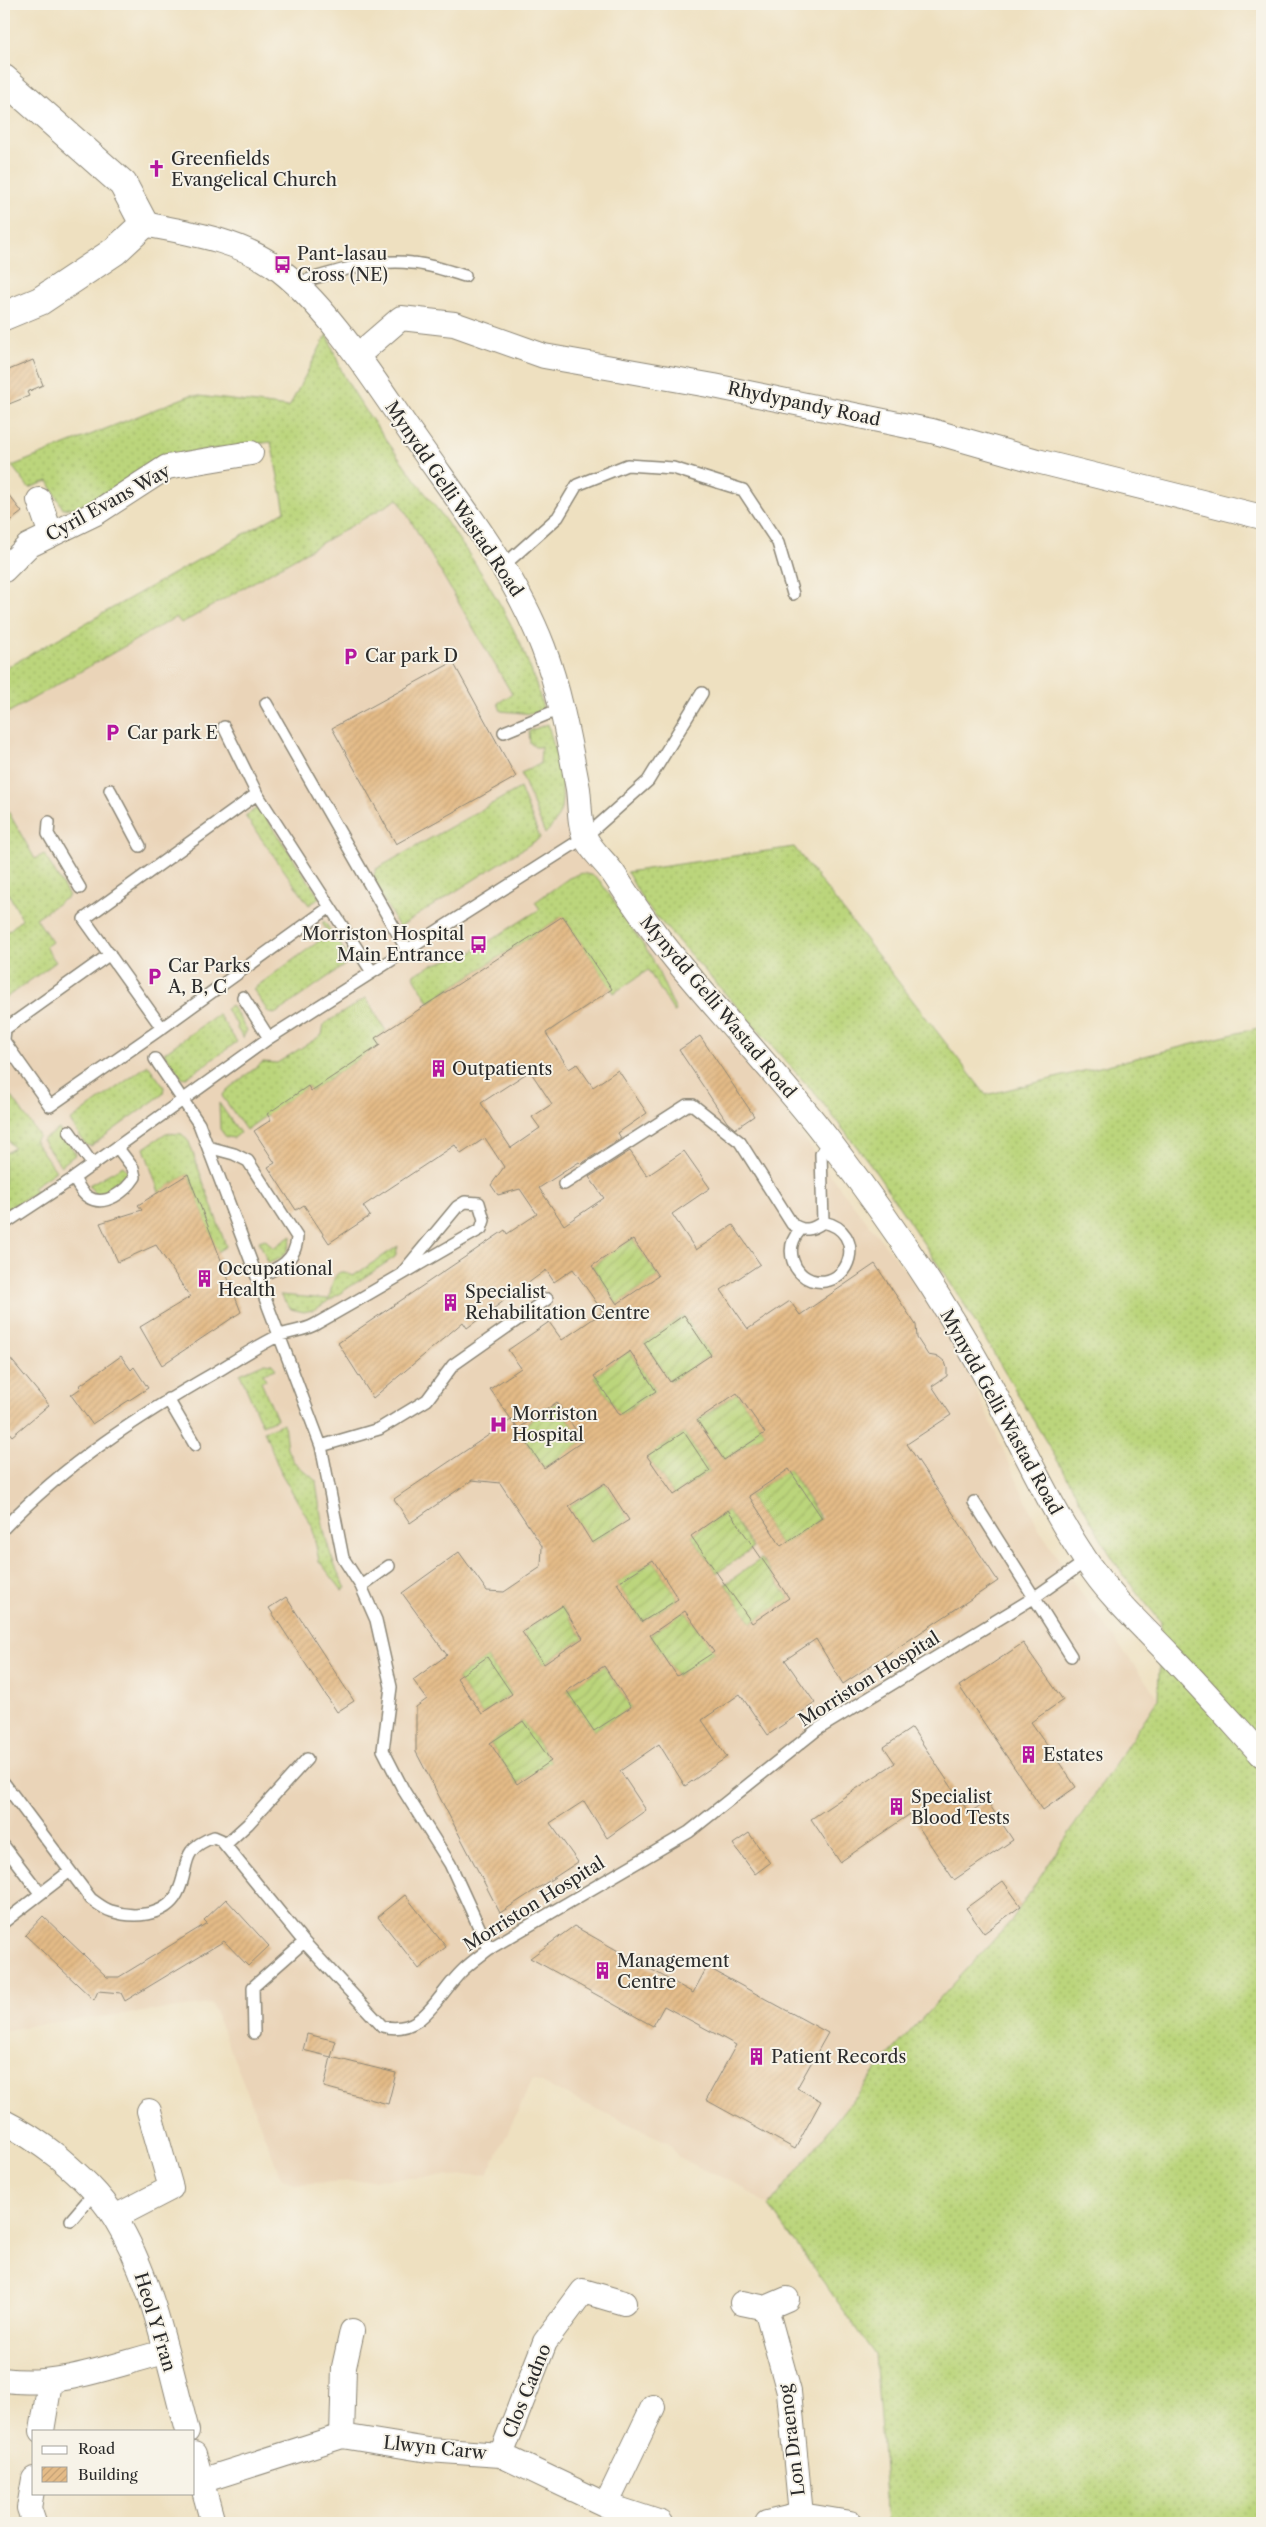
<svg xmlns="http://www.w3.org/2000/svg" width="1266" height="2527" viewBox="0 0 1266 2527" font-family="'Libre Caslon Text',serif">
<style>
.built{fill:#ead4b8}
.grass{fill:url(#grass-dots);stroke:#738053}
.garden{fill:url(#garden-furrows);stroke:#738053}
.building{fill:url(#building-hatch);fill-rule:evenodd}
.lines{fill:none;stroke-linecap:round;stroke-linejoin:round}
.service-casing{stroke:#8c8676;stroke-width:14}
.minor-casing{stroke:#8c8676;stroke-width:26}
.tertiary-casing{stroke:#8c8676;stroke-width:30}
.service{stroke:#fff;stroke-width:11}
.minor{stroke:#fff;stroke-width:24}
.tertiary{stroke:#fff;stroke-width:28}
.labels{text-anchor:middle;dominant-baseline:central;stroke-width:4;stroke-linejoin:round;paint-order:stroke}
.poi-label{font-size:18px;fill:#2b2b2b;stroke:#f7f3e8;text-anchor:start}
.street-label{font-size:18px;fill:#2b2b2b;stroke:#f7f3e8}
</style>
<defs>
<pattern id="grass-dots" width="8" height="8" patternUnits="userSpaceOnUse" patternTransform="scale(1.25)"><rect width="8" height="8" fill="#bbd57b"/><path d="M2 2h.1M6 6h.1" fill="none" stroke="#a1b76a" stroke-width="1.8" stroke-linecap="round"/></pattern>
<pattern id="garden-furrows" width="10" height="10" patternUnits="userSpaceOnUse" patternTransform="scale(1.25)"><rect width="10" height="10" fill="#bbd57b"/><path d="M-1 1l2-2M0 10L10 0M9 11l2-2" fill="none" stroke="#a1b76a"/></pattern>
<pattern id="building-hatch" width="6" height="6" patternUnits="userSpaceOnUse" patternTransform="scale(1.25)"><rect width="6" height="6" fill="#e4bb87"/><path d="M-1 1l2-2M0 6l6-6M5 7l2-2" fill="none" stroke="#c4a175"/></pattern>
</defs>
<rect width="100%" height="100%" fill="#f7f3e8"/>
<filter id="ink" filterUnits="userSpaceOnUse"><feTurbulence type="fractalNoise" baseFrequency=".02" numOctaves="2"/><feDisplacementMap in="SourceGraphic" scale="10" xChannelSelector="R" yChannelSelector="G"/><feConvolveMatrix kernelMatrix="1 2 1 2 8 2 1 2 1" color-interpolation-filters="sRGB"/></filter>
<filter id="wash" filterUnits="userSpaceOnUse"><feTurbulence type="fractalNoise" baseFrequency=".0096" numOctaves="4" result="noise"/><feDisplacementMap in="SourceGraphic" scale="20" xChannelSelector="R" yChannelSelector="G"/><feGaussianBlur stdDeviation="1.12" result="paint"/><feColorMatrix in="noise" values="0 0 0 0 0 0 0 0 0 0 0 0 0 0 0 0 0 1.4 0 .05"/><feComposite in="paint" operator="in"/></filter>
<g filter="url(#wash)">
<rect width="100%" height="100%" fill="#eee0c0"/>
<path class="built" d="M394,449L485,577L515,634L537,685L566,796L589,864L635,932L689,989L760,1075L833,1179L945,1321L1038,1527L1076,1586L1158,1698L1011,1921L886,2058L769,2206L742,2187L681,2159L667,2142L533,2079L488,2174L294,2184L281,2177L212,2004L39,2024L4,2031V1154L14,1148L4,1135V935L22,919L4,885V669Z"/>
<path class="grass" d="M327,334C334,350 339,368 348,383C414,490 511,583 543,708L533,714L501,711L498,703L512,694L398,499L191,618L181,623L176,617L4,715V669L285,511L271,442L175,454L81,506L63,509L48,481L29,488L12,466L191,395L289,407Z
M548,724C554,749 566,782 561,808C559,818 552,827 545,834L521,773L540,764L541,747H535L530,743L529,731Z
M520,788L540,838L399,927L372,880L376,869Z
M4,804L35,859L44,854L69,896L36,918L52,942L45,947L56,962L4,999V935L22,919L4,885Z
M257,808L260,809L320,898L309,905L245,816Z
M794,847L986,1095L1262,1027V2523H888L875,2354L769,2206L886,2058L1011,1921L1158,1699L1161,1622L1124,1576L1105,1546L1063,1470L963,1302L871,1165L818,1097L645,904L627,872Z
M582,873L594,876L600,881L652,958L676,1011L674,1012L648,970L614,993L563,916L429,1002L413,975L432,965L472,952L540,909L535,902L569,878Z
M324,921L347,954L349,962L278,1012L274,1014L268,1012L253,989L329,934L322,923Z
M366,998L386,1031L375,1038L380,1045L311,1091L308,1086L246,1130L222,1096L228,1089L263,1062L277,1063L322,1035L324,1024Z
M231,1005L247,1030L243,1038L236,1027L237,1025L226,1009Z
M218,1014L237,1042L186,1078L181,1077L164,1053Z
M148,1065L164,1087L163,1094L91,1146L86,1145L70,1121Z
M4,1085L39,1136L34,1140L56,1171L33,1187L37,1192L4,1211V1154L14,1148L4,1135Z
M219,1103L240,1133L234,1138L226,1137L220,1129Z
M59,1129L76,1154L61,1166L42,1140Z
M166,1133L182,1134L189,1142L226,1246L217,1252L188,1174L159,1192L144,1148Z
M123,1166L127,1170L128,1177C122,1188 108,1196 96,1195L89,1185Z
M291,1236C291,1249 282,1262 268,1262L259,1241L265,1239L273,1248Z
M398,1246L395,1257L316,1309L304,1312L291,1309L280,1295L329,1299C332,1287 333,1262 353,1276Z
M265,1363L272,1364L276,1369L263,1374L266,1380L261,1382L277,1419L262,1425L240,1374Z
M284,1423L287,1449L293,1461L316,1481C321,1519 326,1554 346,1588L342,1590L319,1561L312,1526L281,1473L264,1431Z"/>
<path class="garden" d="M633,1239L658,1276L617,1304L592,1266Z
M684,1315L711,1355L670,1382L644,1343Z
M630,1351L656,1391L620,1415L594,1376Z
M737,1393L765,1433L724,1460L697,1421Z
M557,1402L583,1441L544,1468L518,1430Z
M684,1432L710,1471L674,1495L647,1456Z
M789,1469L821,1519L781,1546L749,1496Z
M605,1483L629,1520L592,1543L569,1507Z
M728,1510L753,1548L717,1573L691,1536Z
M761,1559L789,1598L752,1623L725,1584Z
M653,1560L678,1599L642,1622L617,1583Z
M562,1606L583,1638L544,1664L522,1632Z
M685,1611L714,1652L677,1676L650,1635Z
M487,1657L512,1694L482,1714L457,1678Z
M604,1666L631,1707L594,1731L567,1691Z
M523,1721L551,1761L517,1784L490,1743Z"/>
<g id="blocks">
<path class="building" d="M33,360L43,385L27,392L29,396L4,406V372Z
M4,489L22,512L4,526Z
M453,662L516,777L396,844L332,728Z
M563,916L612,989L546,1033L569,1069L577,1064L593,1087L618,1070L647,1113L618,1133L621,1138L581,1164L579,1162L539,1188L564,1225L604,1198L589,1177L630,1151L647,1176L684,1151L710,1188L672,1214L696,1250L733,1225L760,1264L721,1290L748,1329L790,1301L800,1315L875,1264L916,1325L917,1338L928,1355L939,1357L945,1362L947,1368V1376L932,1386L951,1415L907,1444L998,1581L843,1684L816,1639L785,1660L815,1703L768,1735L740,1694L702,1720L727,1757L685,1786L659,1744L620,1771L646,1810L607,1838L584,1801L550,1823L578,1862L500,1913L416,1752V1707L427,1699L413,1680L447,1655L402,1593L459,1552L487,1591L504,1592L541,1567L542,1546L500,1483L472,1480L410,1523L394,1499L511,1420L544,1468L583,1441L557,1402L518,1429L490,1389L521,1368L508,1350L549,1322L562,1340L603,1312L573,1269L554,1282L546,1270L467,1328L463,1322L373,1398L338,1343L505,1230L507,1234L537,1214L520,1189L498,1195L491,1185L504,1167L485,1138L461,1154L455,1145L363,1206L370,1216L329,1243L304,1205L296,1210L268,1167L275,1163L254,1131L271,1120L267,1114L308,1086L311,1091L380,1045L375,1038ZM530,1071L552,1104L532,1117L540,1128L511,1148L481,1103ZM633,1239L658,1276L617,1304L592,1266ZM684,1315L711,1355L670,1382L644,1343ZM630,1351L656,1391L620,1415L594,1376ZM737,1393L765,1433L724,1460L697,1420ZM684,1432L710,1471L674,1495L647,1456ZM789,1469L822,1518L781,1546L749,1496ZM605,1483L629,1520L592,1543L569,1506ZM728,1510L789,1598L752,1623L691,1536ZM653,1560L678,1599L642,1622L617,1583ZM562,1606L583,1638L544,1664L522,1632ZM685,1611L714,1652L677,1676L650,1635ZM487,1657L512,1694L482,1714L457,1678ZM604,1666L631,1707L594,1731L567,1691ZM523,1721L551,1761L517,1784L490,1743Z
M700,1036L754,1116L735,1129L727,1122L679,1050Z
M188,1174L241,1312L162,1365L140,1327L190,1297L156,1245L118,1262L100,1223L142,1210L138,1205Z
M4,1351L49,1405L12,1436L4,1426Z
M121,1356L131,1370L134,1367L148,1388L92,1424L71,1395L81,1388L79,1386Z
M286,1597L354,1701L337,1712L269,1608Z
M1023,1643L1063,1700L1031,1722L1076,1787L1043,1810L959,1686Z
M912,1728L969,1813L987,1801L1013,1840L954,1880L910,1814L840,1862L811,1819L895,1763L884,1747Z
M749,1833L770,1863L755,1874L733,1844Z
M1003,1881L1021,1906L984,1933L966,1908Z
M405,1895L446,1947L419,1969L378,1917Z
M226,1899L269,1946L248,1966L224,1941L125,2001L121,1993L98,1991L94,2000L25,1935L43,1916L107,1977H119L207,1923L204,1920Z
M574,1926L693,1993L707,1967L828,2033L797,2088L821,2101L795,2149L706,2100L736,2045L664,2006L653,2026L530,1958Z
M307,2034L336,2041L331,2057L303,2050Z
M331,2057L396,2073L388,2104L324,2087Z"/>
</g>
</g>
<g filter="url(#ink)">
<use href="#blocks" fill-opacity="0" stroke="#8c8676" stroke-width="1"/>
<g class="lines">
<defs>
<path id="service" d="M294,284C332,273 373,258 412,263C429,264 448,271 465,276
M502,567L558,517L577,485L627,465L673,468L743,490L778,543L793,594
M266,703L407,950
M224,727L257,794L372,972
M504,732L560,709
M110,790L140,846
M257,794L84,919L162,1028L330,907
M49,822L48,834L80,888
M243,997L269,1038
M4,1039L5,1029L110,954
M4,1041L50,1106L162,1028
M155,1059L199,1124L321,1446L343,1558L361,1586
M69,1131L93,1165
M208,1147L234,1154L248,1161L297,1237C296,1262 277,1269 257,1277
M74,1178C77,1184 82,1194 88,1197C105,1208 126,1191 135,1177L133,1168L117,1147
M564,1184L687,1105H693L740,1142L792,1224C804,1232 812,1230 823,1222L821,1154L830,1142
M4,1224L74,1178L269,1038L585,837L648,781L702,693
M800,1230C792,1239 789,1249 793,1261C796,1270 803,1277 811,1280C851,1291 868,1231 823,1222
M168,1399L195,1445
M321,1446L379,1429L427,1400L453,1365L547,1299
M974,1502L1071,1656
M4,1528C65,1464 139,1416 216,1372C236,1360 257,1346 278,1336C290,1331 303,1331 314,1325C370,1294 425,1260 481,1229L484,1220L479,1203L465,1202L457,1207L403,1272
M389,1566L361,1586L376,1620L391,1687L383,1750L404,1791L450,1864L489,1949
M4,1783L91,1899C97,1903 104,1909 111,1911C132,1918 165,1917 177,1894C191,1868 177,1850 214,1837L221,1840L304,1942L382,2026C423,2037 437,1995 462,1971C470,1963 480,1956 489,1949L689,1832L818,1729L1035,1597L1086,1561
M225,1845L248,1824L307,1759
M4,1846L40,1893
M4,1922L70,1871
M254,2033L253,1987L304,1942
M71,2220L95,2192"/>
<path id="minor" d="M144,224C189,233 234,239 273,265C327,303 377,385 415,439C461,505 514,571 543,647C560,691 569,742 578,789C580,804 579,824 585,837C591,851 607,863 615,876C676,973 761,1051 830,1142C885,1214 938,1291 982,1370C1017,1433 1045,1499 1085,1559C1108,1595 1140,1624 1169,1654C1201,1687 1231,1721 1262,1755
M357,356L401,318L454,324L544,356L714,386L932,431L1037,461L1262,517
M39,500L51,535
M4,570L28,546L96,513L167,467L251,453
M4,2122C24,2132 40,2143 58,2157C79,2175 101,2195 115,2218C153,2280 168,2361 187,2431
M115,2217L171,2188L149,2111
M742,2303L766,2308L787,2299
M766,2308L789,2392L801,2515
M4,2380C58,2388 113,2365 165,2352
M42,2431L50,2382
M342,2436L344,2367L352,2331
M194,2454L213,2523
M501,2455L545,2342L583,2291L624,2303
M201,2481L342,2436L428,2450L501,2455L606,2505L661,2523
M606,2505L653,2407
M34,2523L29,2508L34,2479
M767,2523L801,2515L850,2523"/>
<path id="tertiary" d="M4,79L123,184L144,224L115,251L40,301L4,316"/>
</defs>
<use href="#service" class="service-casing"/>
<use href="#minor" class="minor-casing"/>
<use href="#tertiary" class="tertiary-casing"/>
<use href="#service" class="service"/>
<use href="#minor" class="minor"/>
<use href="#tertiary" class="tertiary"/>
</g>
</g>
<defs>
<symbol id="church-bare" viewBox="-9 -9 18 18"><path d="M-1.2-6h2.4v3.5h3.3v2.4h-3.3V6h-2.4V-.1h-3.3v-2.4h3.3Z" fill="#b5179e" stroke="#f7f3e8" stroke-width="2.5" paint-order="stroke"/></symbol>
<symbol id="bus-bare" viewBox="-9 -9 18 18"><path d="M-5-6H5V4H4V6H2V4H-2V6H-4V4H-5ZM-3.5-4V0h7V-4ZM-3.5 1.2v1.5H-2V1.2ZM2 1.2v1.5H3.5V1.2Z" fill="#b5179e" stroke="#f7f3e8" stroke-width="2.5" paint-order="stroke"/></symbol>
<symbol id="parking-bare" viewBox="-9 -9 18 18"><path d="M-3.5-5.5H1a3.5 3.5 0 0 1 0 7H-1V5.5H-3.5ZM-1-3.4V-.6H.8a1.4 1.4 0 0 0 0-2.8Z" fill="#b5179e" stroke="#f7f3e8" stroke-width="2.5" paint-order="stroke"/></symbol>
<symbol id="building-bare" viewBox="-9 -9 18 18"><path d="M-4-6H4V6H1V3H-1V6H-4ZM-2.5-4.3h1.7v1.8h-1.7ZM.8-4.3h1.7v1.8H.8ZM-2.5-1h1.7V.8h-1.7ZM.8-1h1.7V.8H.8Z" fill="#b5179e" stroke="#f7f3e8" stroke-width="2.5" paint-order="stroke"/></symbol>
<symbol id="hospital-bare" viewBox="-9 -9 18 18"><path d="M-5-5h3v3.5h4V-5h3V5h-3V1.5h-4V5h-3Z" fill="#b5179e" stroke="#f7f3e8" stroke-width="2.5" paint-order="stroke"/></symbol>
</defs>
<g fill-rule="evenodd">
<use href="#church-bare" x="144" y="156" width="25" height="25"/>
<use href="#bus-bare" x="270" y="252" width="25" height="25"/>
<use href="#parking-bare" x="338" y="644" width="25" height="25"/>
<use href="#parking-bare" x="100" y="720" width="25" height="25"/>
<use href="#bus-bare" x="466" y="932" width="25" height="25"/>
<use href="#parking-bare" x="142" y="964" width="25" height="25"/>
<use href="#building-bare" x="426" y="1056" width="25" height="25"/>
<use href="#building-bare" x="192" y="1266" width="25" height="25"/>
<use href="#building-bare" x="438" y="1290" width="25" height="25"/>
<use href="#hospital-bare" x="486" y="1412" width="25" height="25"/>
<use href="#building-bare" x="1016" y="1742" width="25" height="25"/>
<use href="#building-bare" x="884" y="1794" width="25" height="25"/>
<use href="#building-bare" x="590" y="1958" width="25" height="25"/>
<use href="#building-bare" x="744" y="2044" width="25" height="25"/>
</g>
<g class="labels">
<g class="poi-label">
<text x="171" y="159">Greenfields<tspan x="171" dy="21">Evangelical Church</tspan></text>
<text x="297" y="254">Pant-lasau<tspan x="297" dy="21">Cross (NE)</tspan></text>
<text x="365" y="656">Car park D</text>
<text x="127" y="733">Car park E</text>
<text x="464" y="934" text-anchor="end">Morriston Hospital<tspan x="464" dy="21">Main Entrance</tspan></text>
<text x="168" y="966">Car Parks<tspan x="168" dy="21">A, B, C</tspan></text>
<text x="452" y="1069">Outpatients</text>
<text x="218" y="1269">Occupational<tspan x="218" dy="21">Health</tspan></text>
<text x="465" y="1292">Specialist<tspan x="465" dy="21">Rehabilitation Centre</tspan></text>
<text x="512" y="1414">Morriston<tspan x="512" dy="21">Hospital</tspan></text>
<text x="1043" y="1755">Estates</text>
<text x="911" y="1797">Specialist<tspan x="911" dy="21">Blood Tests</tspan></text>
<text x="617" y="1961">Management<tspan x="617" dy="21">Centre</tspan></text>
<text x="771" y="2057">Patient Records</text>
</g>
<g class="street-label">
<text transform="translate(804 404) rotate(12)">Rhydypandy Road</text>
<text transform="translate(454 499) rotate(56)">Mynydd Gelli Wastad Road</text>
<text transform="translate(108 503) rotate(-29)">Cyril Evans Way</text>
<text transform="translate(718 1007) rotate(50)">Mynydd Gelli Wastad Road</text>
<text transform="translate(1001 1412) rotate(61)">Mynydd Gelli Wastad Road</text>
<text transform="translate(869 1679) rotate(-32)">Morriston Hospital</text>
<text transform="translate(534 1904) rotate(-32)">Morriston Hospital</text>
<text transform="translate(155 2322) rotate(73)">Heol Y Fran</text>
<text transform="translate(527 2391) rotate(-68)">Clos Cadno</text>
<text transform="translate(792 2440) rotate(-97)">Lon Draenog</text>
<text transform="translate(435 2448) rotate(6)">Llwyn Carw</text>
</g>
</g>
<rect width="1266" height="2527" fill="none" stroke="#f7f3e8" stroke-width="20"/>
<rect x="32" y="2430" width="162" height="65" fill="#f7f3e8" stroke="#a5a39c"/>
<rect x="42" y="2446" width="25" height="8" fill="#ffffff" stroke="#a5a39c"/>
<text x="78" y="2454" font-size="15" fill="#2b2b2b">Road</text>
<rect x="42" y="2467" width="25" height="15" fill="url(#building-hatch)" stroke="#a5a39c"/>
<text x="78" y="2480" font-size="15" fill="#2b2b2b">Building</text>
</svg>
